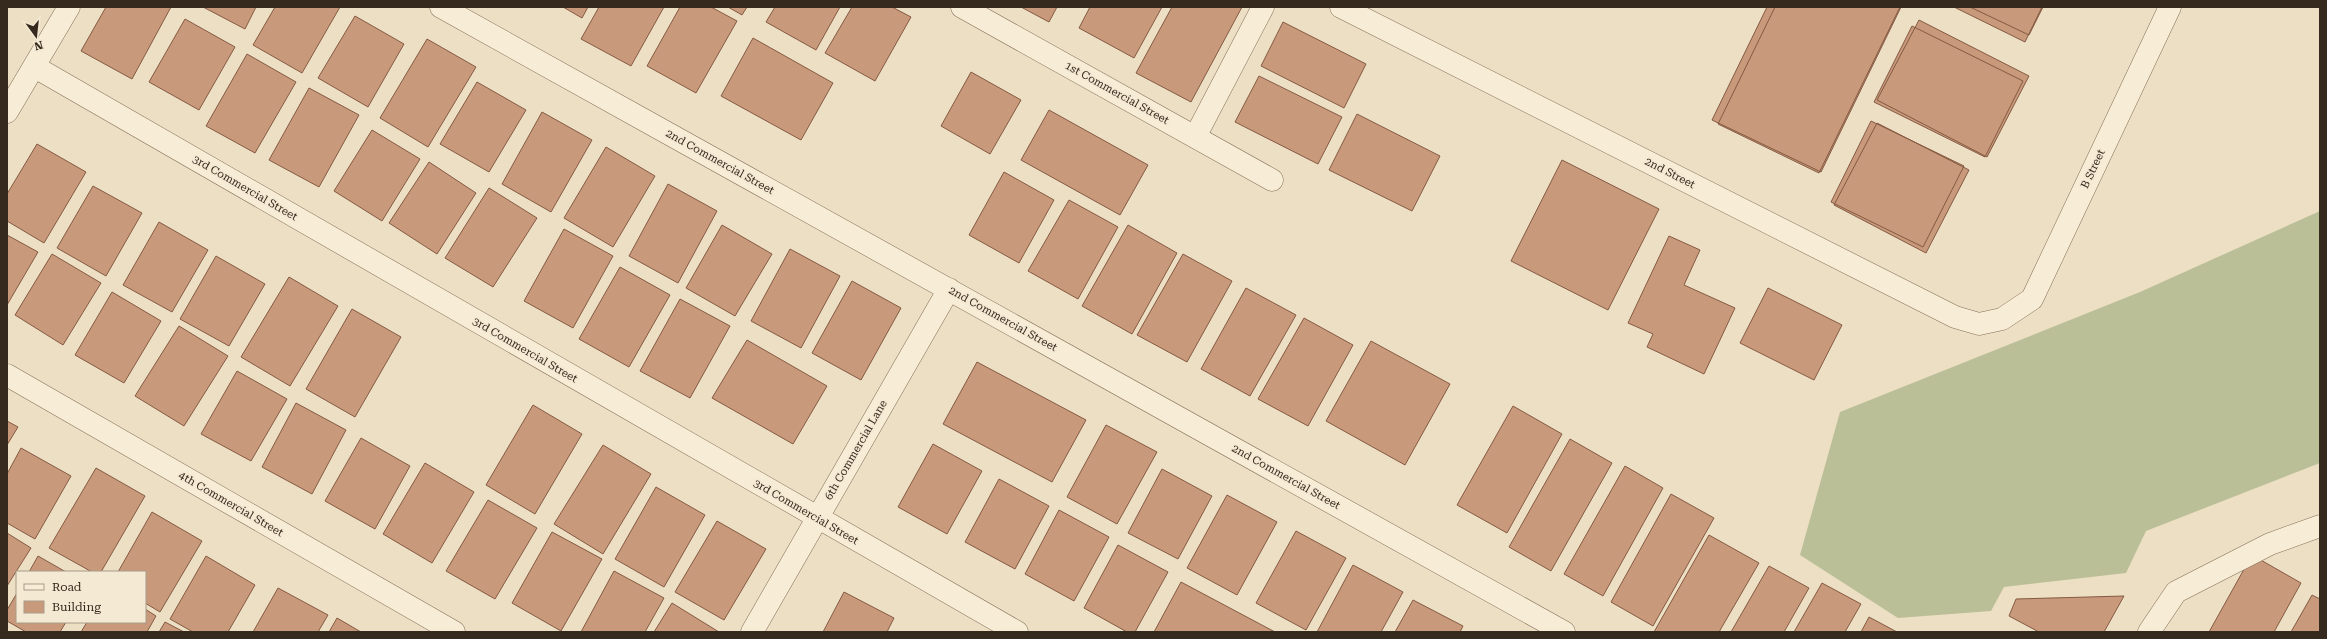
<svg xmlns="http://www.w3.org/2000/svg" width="2327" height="639" viewBox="0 0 2327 639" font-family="'Roboto Serif',serif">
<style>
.cemetery{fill:#bbbf97}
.building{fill:#c9997b;stroke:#845a42}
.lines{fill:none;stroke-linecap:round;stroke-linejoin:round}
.street-casing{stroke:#86705b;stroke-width:23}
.street{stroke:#f7ecd6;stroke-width:22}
.labels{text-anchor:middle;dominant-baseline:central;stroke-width:3.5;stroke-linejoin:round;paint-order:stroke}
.street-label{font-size:11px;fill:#36291e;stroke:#f4e9d3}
</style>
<rect width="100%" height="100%" fill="#ecdfc4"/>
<path class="cemetery" d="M2320,211V463L2146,531L2126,573L2004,587L1991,611L1898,618L1800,555L1840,412L2140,292Z"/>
<path class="building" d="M106,7H171L132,79L81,51Z
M203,7H256L245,29Z
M275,7H340L302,73L253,45Z
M563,7H588L582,18Z
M599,7H664L631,66L581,39Z
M680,7H711L737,21L696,93L647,66Z
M728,7H747L742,15Z
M775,7H840L816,50L766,22Z
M852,7H892L911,17L875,81L825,53Z
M1021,7H1057L1049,22Z
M1090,7H1162L1134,58L1079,28Z
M1172,7H1242L1191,102L1136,73Z
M1767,7H1901L1821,172L1712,120Z
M1775,7H1900L1819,173L1718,124Z
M1954,7H2042L2025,42Z
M1970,7H2043L2029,35Z
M355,16L404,44L368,107L318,78Z
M185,19L235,47L199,110L149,82Z
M1919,20L2029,76L1987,157L1877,100Z
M1283,22L1366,64L1344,108L1261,66Z
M1912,26L2023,81L1985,157L1874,102Z
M753,38L833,83L801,140L721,96Z
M427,39L476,67L428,147L380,118Z
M247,54L296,82L255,153L206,126Z
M971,72L1021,100L990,154L941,126Z
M1259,76L1342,117L1318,164L1235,122Z
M477,82L526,110L489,172L440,144Z
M309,88L359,115L319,187L269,160Z
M1049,110L1148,165L1120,215L1021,160Z
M542,112L592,140L551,212L502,184Z
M1357,114L1440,156L1412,211L1329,170Z
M1871,121L1964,166L1923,247L1831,202Z
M1877,123L1969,170L1926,253L1834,205Z
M372,130L420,159L382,221L334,191Z
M37,144L86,172L44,243L7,221V194Z
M606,147L655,176L613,247L564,218Z
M1562,160L1659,209L1608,310L1511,261Z
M429,162L476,193L437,254L389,223Z
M1004,172L1054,200L1019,263L969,235Z
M668,184L717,211L678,283L629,256Z
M93,186L142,213L106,276L57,248Z
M489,188L537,218L493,287L445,258Z
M1069,200L1118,227L1078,299L1028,271Z
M159,222L208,250L172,312L123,285Z
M722,225L772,254L735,316L686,288Z
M1128,225L1177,253L1132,334L1082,306Z
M564,229L613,256L573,328L524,301Z
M7,235L38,252L7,305Z
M1669,236L1700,250L1684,285L1735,308L1704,374L1647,347L1653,334L1628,323Z
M790,249L840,276L801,348L751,321Z
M52,254L101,283L63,345L15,315Z
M1183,254L1232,281L1187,362L1137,335Z
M216,256L265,284L229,346L180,319Z
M620,267L670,295L629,367L579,339Z
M289,277L338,306L290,386L241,357Z
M852,281L901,308L861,380L812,353Z
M1246,288L1296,315L1250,396L1201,369Z
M1768,288L1842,325L1814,380L1740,343Z
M112,292L161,321L124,383L75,355Z
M680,299L730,326L690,398L640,371Z
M352,309L401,337L355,417L306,389Z
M1304,318L1353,345L1308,426L1258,399Z
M179,326L228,356L184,426L135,396Z
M747,340L827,386L793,444L712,398Z
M1371,341L1450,384L1405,465L1326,421Z
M977,362L1086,420L1052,482L943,424Z
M237,371L287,399L251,461L201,434Z
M296,403L346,430L312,494L262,467Z
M533,405L582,434L535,514L486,485Z
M1513,406L1562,434L1507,533L1457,505Z
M7,421L18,427L7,445Z
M1106,425L1157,452L1117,524L1067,497Z
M361,438L410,466L375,529L325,501Z
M1570,439L1612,463L1551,571L1509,547Z
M933,444L982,471L947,534L898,507Z
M603,445L651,474L603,554L554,524Z
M21,448L71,476L35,539L7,523V474Z
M425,463L474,492L432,563L383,534Z
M1625,466L1663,488L1603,596L1564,574Z
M96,468L145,496L101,572H92L49,548Z
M1162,469L1212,496L1178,559L1128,533Z
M999,479L1049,506L1015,569L965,542Z
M656,487L705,515L664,587L615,559Z
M1671,494L1714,518L1653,626L1611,602Z
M1227,495L1277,522L1237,595L1187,568Z
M488,500L537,528L495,599L446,571Z
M1059,510L1109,537L1074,601L1025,574Z
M152,512L202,541L160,612L145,603V572H118Z
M717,521L766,549L724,620L675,592Z
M1296,531L1346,558L1306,630L1256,603Z
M552,532L602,559L561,631L512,603Z
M7,533L31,548L7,586Z
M1709,535L1759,563L1719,632H1654Z
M1118,545L1168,572L1135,632H1127L1084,608Z
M2252,555L2301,583L2274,632H2209Z
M38,556L66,572H29Z
M206,556L255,585L228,632H193L170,619Z
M1353,565L1403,592L1381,632H1317Z
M1769,566L1809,588L1784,632H1731Z
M614,571L664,598L645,632H581Z
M1181,582L1275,632H1154Z
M1822,583L1861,604L1845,632H1794Z
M278,588L328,615L318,632H253Z
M844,592L894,618L887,632H823Z
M17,593V622H66L60,632H26L7,621V610Z
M2312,595L2320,599V632H2291Z
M2124,596L2104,632H2039L2009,616L2016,599Z
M1413,600L1463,626L1460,632H1395Z
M672,603L719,632H654Z
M145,609L156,616L147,632H81L87,622H145Z
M1869,617L1897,632H1861Z
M337,618L361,632H329Z
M165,622L184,632H159Z"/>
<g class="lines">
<defs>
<path id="street" d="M441,7L1564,632
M962,7L1272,180
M1341,7L1955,317L1979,324L2002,319L2032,299L2170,7
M35,67L1017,632
M7,112L69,7
M1195,137L1263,7
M7,375L454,632
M752,632L949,289
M2149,632L2176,592L2270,544L2320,526"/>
</defs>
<use href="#street" class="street-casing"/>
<use href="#street" class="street"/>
</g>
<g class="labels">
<g class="street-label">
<text transform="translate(1117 93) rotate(29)">1st Commercial Street</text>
<text transform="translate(720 162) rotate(29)">2nd Commercial Street</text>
<text transform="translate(2093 169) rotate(-65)">B Street</text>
<text transform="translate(1670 173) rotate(27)">2nd Street</text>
<text transform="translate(245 188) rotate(30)">3rd Commercial Street</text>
<text transform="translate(1003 319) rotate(29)">2nd Commercial Street</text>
<text transform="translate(525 350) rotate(30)">3rd Commercial Street</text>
<text transform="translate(856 450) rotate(-60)">6th Commercial Lane</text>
<text transform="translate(1286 477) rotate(29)">2nd Commercial Street</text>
<text transform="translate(231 504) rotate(30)">4th Commercial Street</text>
<text transform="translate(806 512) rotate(30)">3rd Commercial Street</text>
</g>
</g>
<rect width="2327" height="639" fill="none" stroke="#36291e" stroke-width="16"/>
<rect x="16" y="571" width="130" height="52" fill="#f4e9d3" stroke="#a89c8b"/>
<rect x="24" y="584" width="20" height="6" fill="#f7ecd6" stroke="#a89c8b"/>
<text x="52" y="591" font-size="12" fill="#36291e">Road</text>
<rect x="24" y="601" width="20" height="12" fill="#c9997b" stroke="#a89c8b"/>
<text x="52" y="611" font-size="12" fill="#36291e">Building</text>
<g transform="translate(36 36) rotate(165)" stroke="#f4e9d3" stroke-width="3" paint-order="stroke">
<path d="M0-3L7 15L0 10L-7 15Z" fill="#36291e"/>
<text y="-6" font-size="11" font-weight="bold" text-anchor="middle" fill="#36291e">N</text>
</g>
</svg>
